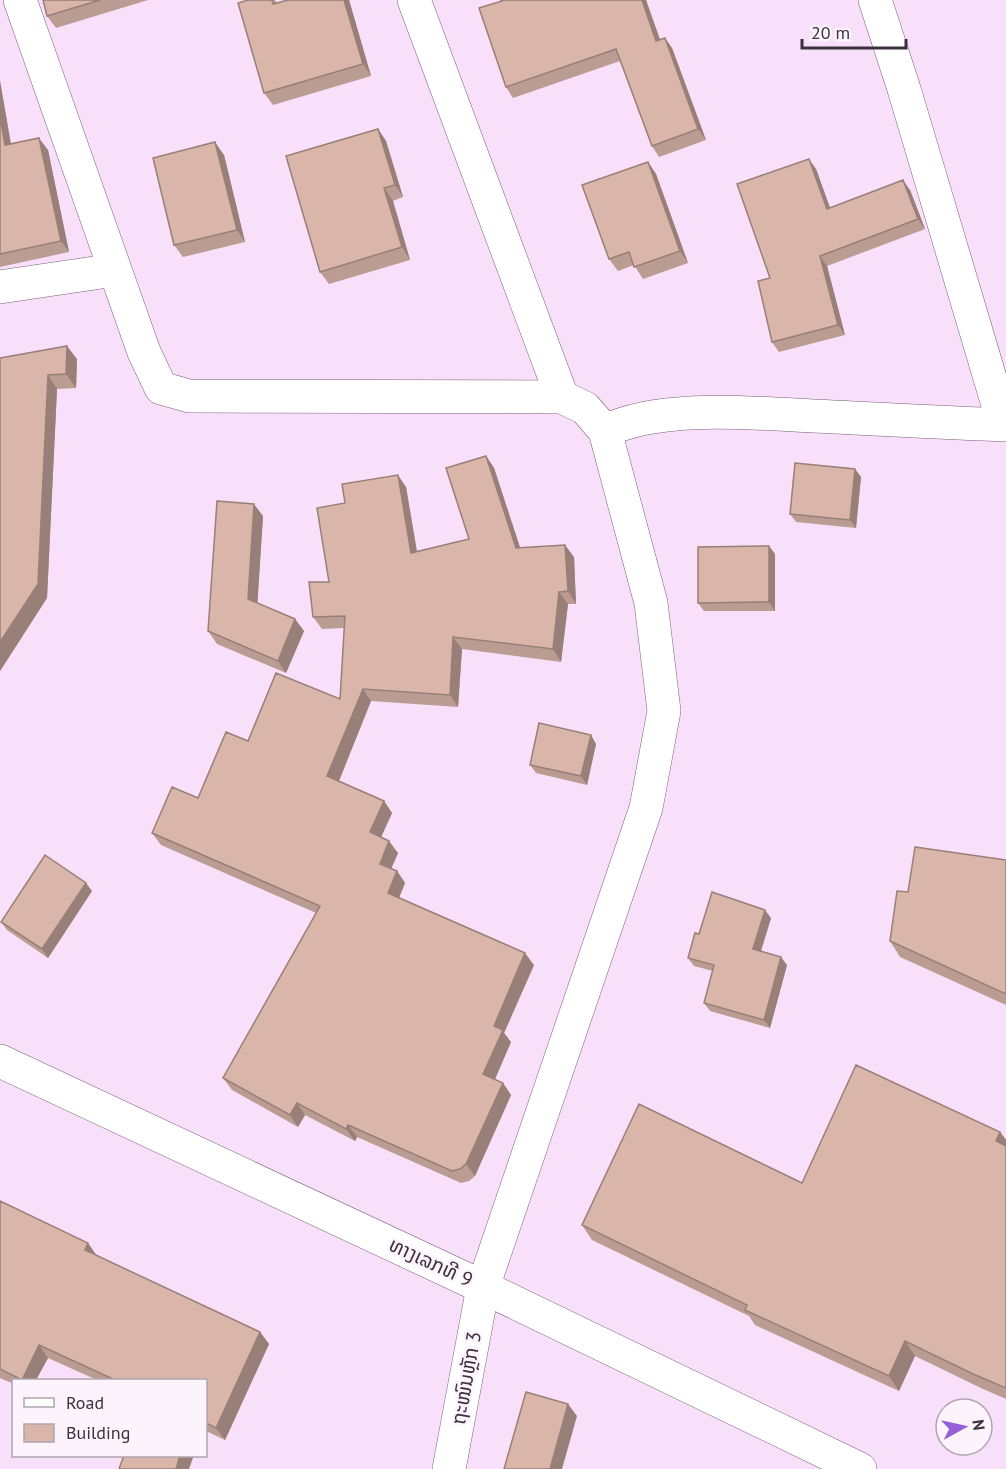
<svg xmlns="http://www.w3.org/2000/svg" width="1006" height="1469" viewBox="0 0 1006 1469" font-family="'PT Sans','Noto Sans Lao',sans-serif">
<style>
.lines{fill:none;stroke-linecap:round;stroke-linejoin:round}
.street-casing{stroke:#786178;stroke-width:34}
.primary-casing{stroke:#786178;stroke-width:34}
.street{stroke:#fff;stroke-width:33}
.primary{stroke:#fff;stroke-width:33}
.wall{fill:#bb9c92}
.shaded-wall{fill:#987f77}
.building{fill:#d9b5aa;stroke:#987f77;stroke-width:1.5}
.labels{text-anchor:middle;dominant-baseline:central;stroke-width:5;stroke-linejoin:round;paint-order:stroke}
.street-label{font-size:20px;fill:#3a313b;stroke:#fdf3fd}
</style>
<rect width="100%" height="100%" fill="#f9e0fa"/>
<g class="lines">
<defs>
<path id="street" d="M20,0L144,352L161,388L189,396L562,397L585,408L605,431C661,404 752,413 813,416C878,419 942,423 1006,425
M414,0L562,397
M875,0L904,89L1004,425
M0,287L115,270
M449,1469L483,1287L646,808L664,711L651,603L605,431"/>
<path id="primary" d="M0,1061L483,1287L860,1469"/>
</defs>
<use href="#street" class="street-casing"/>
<use href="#primary" class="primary-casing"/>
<use href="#street" class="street"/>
<use href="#primary" class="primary"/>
</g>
<path class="wall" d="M43,0H148L56,28L47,16Z
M248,0H275L277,3L349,0L371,76L273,105L264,93Z
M501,0H646L660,39L672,48L706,140L659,157L652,146L620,61L513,98L506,87Z
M0,81L11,144L48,150L69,252L0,267Z
M378,129L386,141L403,197L393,201L410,260L329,284L320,272Z
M224,155L245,242L183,257L174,245Z
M648,162L656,174L688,263L643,279L634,265L618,271L609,259Z
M816,169L830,208L910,190L925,229L827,266L845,335L779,352L772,342L770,278Z
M0,358L77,359L76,388L57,389L47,598L0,671Z
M486,456L494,468L520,547L574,557L576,604H568L561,662L462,649L458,707L371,701L339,781L384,801L392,813L381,837L398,853L391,869L397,871L405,883L399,898L534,965L504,1033L511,1042L495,1079L503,1083L511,1095L475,1176L469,1181L461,1183L357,1137L355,1141L305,1115L298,1127L232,1090L223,1078L316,913L161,845L152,833L198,798L248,741L340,699L344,628L322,629L313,617L329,582L345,503L406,487L417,551L469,539Z
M855,469L861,477L856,528L796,522L790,514Z
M263,516L257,603L295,619L304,631L286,673L217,644L208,631Z
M775,554V611H704L698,603Z
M596,744L587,785L536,773L530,765Z
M1006,860V1005L900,957L890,941Z
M92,891L48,958L7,930L1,922Z
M771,918L761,951L787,965L770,1028L710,1011L704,1003L713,971L694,966L688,958L699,934Z
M1000,1132L1006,1140V1399L983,1389L915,1356L899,1391L755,1325L749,1316L592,1240L582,1225L802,1183Z
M0,1201L95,1255L260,1332L269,1344L225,1440L206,1431V1380H97L48,1358L36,1380H14V1384L0,1378Z"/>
<path class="shaded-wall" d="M344,0H349L371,76L363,64Z
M642,0H646L664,52L656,41Z
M665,38L672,48L706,140L698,129Z
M0,81L13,157L5,145L0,116Z
M378,129L386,141L403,197L395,185Z
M39,138L48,150L69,252L61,241Z
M215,142L224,155L245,242L237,230Z
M809,159L816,169L834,219L827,209Z
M648,162L656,174L688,263L680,251Z
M903,180L910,190L925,229L918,219Z
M384,188L393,201L410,260L402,247Z
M820,256L827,266L845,335L838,325Z
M67,346L77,359L76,388L66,374Z
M48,375L57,389L47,598L0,671V642Z
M486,456L494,468L524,560L516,548Z
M855,469L861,477L856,528L850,520Z
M398,475L406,487L419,565L411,553Z
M254,504L263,516L257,611L248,599Z
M565,545L574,557L576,604L568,591Z
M769,546L775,554V611L769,602Z
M559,592L568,604L561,662L553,649Z
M295,619L304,631L286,673L278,661Z
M453,637L462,649L458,707L450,695Z
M363,689L371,701L336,788L327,776Z
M591,735L596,744L587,785L581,776Z
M384,801L392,813L378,844L370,832Z
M389,841L398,853L388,876L380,864Z
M397,871L405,883L396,905L388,893Z
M86,883L92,891L48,958L42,949Z
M765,910L771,918L759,957L753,949Z
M525,953L534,965L504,1033L511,1042L492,1086L483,1074L494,1026Z
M781,957L787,965L770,1028L764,1020Z
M503,1083L511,1095L475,1176L466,1164Z
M297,1103L305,1115L298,1127L290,1115Z
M348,1125L357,1137L355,1141L346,1129Z
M1000,1132L1006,1140V1156L996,1141Z
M88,1243L97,1256L85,1250Z
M260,1332L269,1344L225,1440L216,1428Z
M905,1341L915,1356L899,1391L889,1376Z
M39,1345L48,1358L36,1380H22Z
M568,1404L577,1416L562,1469H550Z
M180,1455H194L189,1469H176Z"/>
<path class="building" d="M43,0H100L47,16Z
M248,0H272L273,4L288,0H344L363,64L264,93L238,3Z
M501,0H642L656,41L665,38L698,129L652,146L616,49L506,87L479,8L502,1Z
M0,116L5,145L39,138L61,241L0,254Z
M378,129L395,185L384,188L402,247L320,272L286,156Z
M215,142L237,230L174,245L153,158Z
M809,159L827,209L903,180L918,219L820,256L838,325L772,342L758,281L770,278L737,184Z
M648,162L680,251L634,267L629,252L609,259L582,185Z
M67,346L66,374L48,375L38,584L0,642V358Z
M486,456L516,548L565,545L568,591L559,592L553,649L453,637L450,695L363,689L327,776L384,801L370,832L389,841L380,864L397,871L388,893L525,953L494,1026L503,1030L483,1074L503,1083L466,1164L460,1169L452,1171L348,1125L346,1129L297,1103L290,1115L223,1078L320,906L152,833L172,787L198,798L226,732L248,741L276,673L340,699L345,616L313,617L309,582H329L317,508L345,503L342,484L398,475L411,553L469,539L446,468Z
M795,463L855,469L850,520L790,514Z
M217,501L254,504L248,599L295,619L278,661L208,631Z
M769,546V602L698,603V547Z
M539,723L591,735L581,776L530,765Z
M915,847L1006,860V994L890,941L897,891L908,892Z
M45,855L86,883L42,949L1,922Z
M712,892L765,910L753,949L781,957L764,1020L704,1003L714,965L688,958L695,933L699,934Z
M856,1065L1000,1132L996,1141L1006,1146V1388L973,1374L905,1341L889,1376L745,1310L747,1305L582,1225L639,1104L802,1183Z
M0,1201L88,1243L85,1250L260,1332L216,1428L206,1423V1380H115L39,1345L22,1380L0,1369Z
M526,1392L568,1404L550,1469H504Z
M124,1455H180L176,1469H119Z"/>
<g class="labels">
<g class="street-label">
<text transform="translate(431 1262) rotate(25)">ທາງເລກທີ 9</text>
<text transform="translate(466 1378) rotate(-80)">ຖະໜົນຫຼັກ 3</text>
</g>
</g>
<rect x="12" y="1379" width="195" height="78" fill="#fdf3fd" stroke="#afa5af" stroke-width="1.5"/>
<rect x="24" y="1398" width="30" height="9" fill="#ffffff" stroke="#afa5af" stroke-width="1.5"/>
<text x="66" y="1409" font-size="18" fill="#3a313b">Road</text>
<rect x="24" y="1424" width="30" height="18" fill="#d9b5aa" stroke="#afa5af" stroke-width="1.5"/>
<text x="66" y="1439" font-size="18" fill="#3a313b">Building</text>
<g transform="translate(964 1427) rotate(82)"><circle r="28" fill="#fdf3fd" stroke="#afa5af" stroke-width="1.5"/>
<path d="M0-4.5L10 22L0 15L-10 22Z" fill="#955fd8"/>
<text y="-9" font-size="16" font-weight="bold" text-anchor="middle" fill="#3a313b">N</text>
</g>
<path d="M802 39v9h104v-9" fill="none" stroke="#3a313b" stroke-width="3"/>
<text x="811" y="39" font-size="18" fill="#3a313b" stroke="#fdf3fd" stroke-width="4.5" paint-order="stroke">20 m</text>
</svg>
